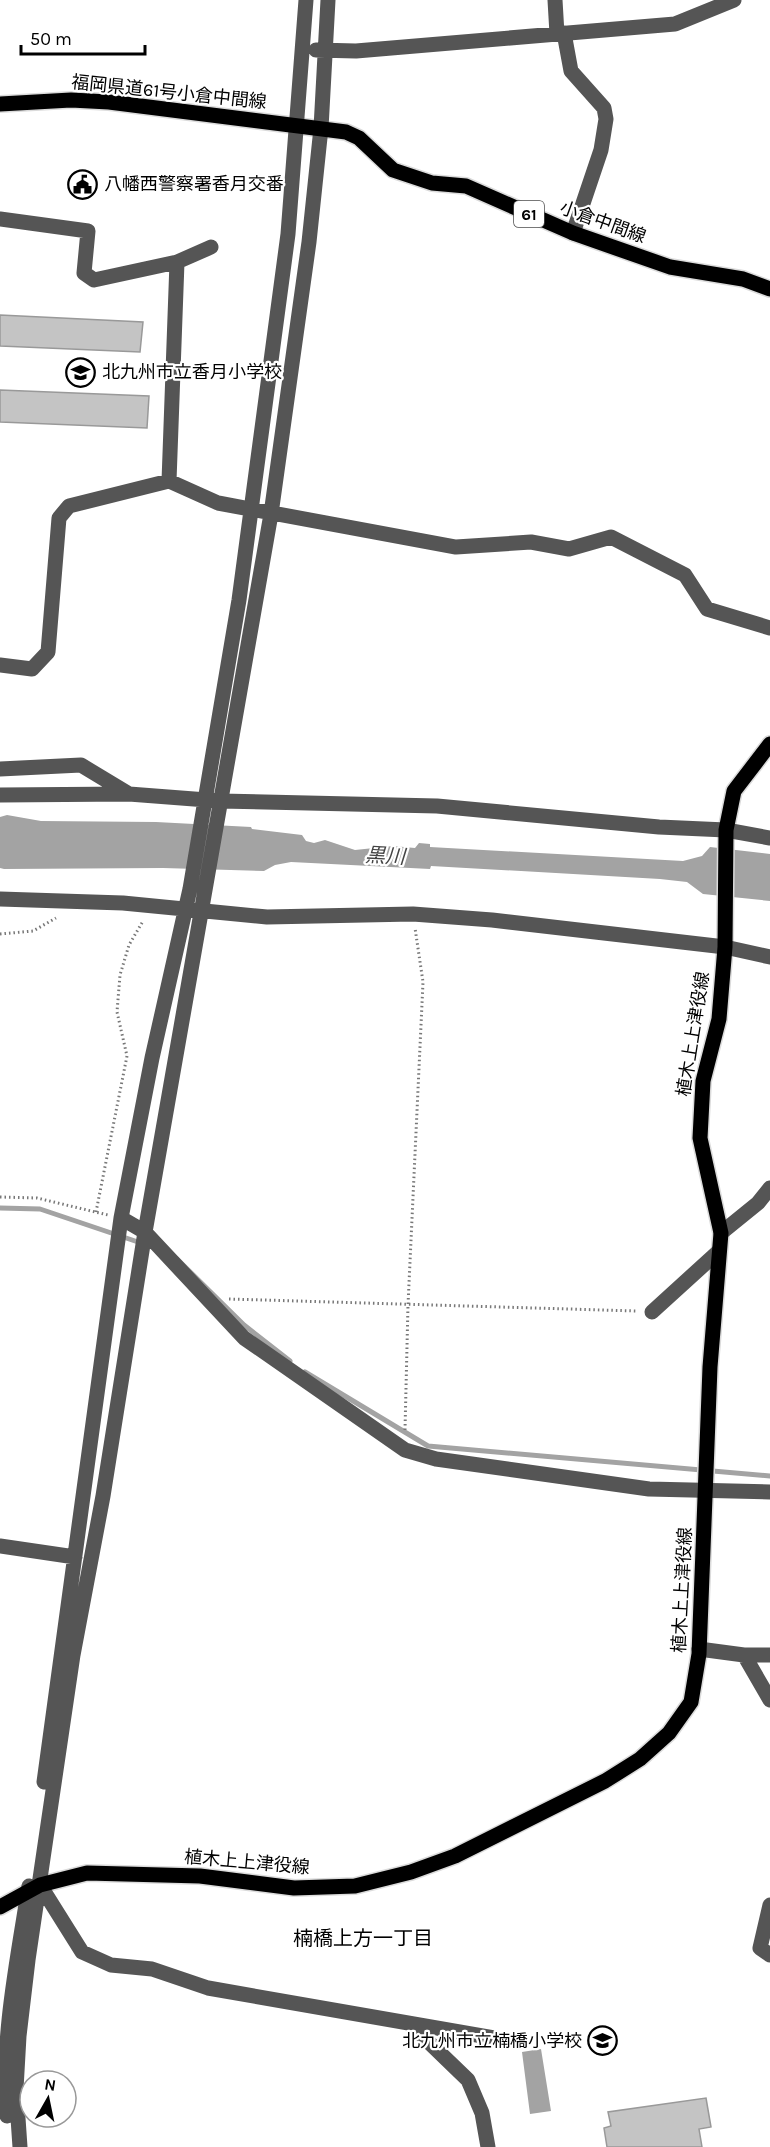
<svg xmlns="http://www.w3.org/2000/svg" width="770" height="2147" viewBox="0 0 770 2147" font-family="Karla,'Noto Sans JP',sans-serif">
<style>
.water{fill:#a3a3a3}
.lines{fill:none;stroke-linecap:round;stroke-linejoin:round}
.stream{stroke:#a3a3a3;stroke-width:5}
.building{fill:#c4c4c4;stroke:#999;stroke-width:1.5}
.major-casing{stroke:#dbdbdb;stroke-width:18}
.path{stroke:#777;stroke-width:3;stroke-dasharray:1.5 3;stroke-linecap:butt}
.minor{stroke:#555;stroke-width:15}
.major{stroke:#000;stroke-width:15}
.labels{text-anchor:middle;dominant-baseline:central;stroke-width:4.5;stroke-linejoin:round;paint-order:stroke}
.shield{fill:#fff;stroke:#4c4c4c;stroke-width:1.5}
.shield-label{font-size:16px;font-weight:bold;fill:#000}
.street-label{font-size:18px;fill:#000;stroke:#fff}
.poi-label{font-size:18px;fill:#000;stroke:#fff;text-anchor:start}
.water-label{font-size:20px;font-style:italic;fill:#444;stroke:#fff}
.neighbourhood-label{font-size:20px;fill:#000;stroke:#fff}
</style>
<rect width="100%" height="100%" fill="#fff"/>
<path class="water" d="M7,815L41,821L156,822L251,827L252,829L302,835L306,841L314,843L325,840L355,850L393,846L415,848L419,843L430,844V847L683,861L702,856L710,847L770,854V901L703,894L687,882L660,879L431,866L430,869L291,862L275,865L264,871L163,868L4,869L0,868V817Z
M541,2049L551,2111L530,2114L522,2052Z"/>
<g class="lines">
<path class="stream" d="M0,1208L40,1209L141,1243
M177,1259L244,1325L290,1361
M305,1372L428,1446L770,1476"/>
</g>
<path class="building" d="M0,315L143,322L140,352L0,346Z
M0,390L149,396L147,428L0,422Z
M706,2098L711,2127L699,2129L702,2147H607L604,2128L611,2126L608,2112Z"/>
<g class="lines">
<defs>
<path id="major" d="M0,104L71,100L109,102L346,132L359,138L393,170L432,183L466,186L573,233L670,267L743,279L770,289
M0,1907L40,1885L87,1873L200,1876L294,1888L355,1886L411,1872L455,1856L605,1781L640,1759L669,1733L691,1702L699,1654L710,1367L721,1233L700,1138L703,1081L719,1019L725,947L726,830L734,791L770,744"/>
</defs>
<use href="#major" class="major-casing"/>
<path class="path" d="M0,934L33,931L56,918
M0,1197L37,1198L108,1215
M96,1212L127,1056L117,1012L120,975L129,945L143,921
M229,1299L636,1311
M405,1430L408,1305L423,982L415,928"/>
<path class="minor" d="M555,0L557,34
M564,33L571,71L604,108L606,119L601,150L573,233
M316,50L356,51L675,24L734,0
M0,219L88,231L84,273L94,280L177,262L211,247
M169,481L177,262
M0,665L32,669L48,652L59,518L69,506L169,481L218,503L456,547L531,542L569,549L611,537L685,575L707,609L770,628
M0,769L81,765L129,794
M0,795L129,794L220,801L437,806L659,827L726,830L770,838
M0,899L123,903L267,917L413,914L492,920L725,947L770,957
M121,1218L145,1232L244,1338L405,1450L436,1459L649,1489L770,1492
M721,1233L758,1203L770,1188
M652,1312L719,1251
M0,1546L75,1557
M699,1649L744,1655H770
M744,1655L770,1700
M44,1782L121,1218L152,1058L190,889L239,600L288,234L306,0
M40,1885L82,1952L111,1965L152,1969L208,1988L494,2038
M770,1905L760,1948L770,1955
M410,2024L468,2080L482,2113L488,2147
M7,2116C1,2038 17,1962 29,1886
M20,2147L16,2089L19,2036L28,1960L73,1655L103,1496L145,1232L271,514L309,242L321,128L328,0"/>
<use href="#major" class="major"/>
</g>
<defs>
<symbol id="civic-ring" viewBox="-11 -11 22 22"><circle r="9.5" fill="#fff" stroke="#000" stroke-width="1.5"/><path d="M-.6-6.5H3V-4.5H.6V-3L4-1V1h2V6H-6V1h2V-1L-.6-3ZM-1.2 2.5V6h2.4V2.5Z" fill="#000"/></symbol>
<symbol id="school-ring" viewBox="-11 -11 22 22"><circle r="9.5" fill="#fff" stroke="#000" stroke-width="1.5"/><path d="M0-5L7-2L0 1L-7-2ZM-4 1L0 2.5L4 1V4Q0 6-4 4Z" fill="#000"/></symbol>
</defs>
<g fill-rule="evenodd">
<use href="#civic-ring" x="66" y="168" width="33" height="33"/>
<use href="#school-ring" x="64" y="356" width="33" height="33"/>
<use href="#school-ring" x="586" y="2024" width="33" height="33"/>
</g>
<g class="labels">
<rect class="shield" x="514" y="201" width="30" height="26" rx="4.5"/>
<g class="shield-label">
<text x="529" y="214">61</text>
</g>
<g class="street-label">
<text transform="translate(169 92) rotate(6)">福岡県道61号小倉中間線</text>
<text transform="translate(603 222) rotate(20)">小倉中間線</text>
<text transform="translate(693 1034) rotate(-81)">植木上上津役線</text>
<text transform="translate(682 1590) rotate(-87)">植木上上津役線</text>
<text transform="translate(247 1862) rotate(5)">植木上上津役線</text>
</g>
<g class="poi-label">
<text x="104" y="184">八幡西警察署香月交番</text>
<text x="102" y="372">北九州市立香月小学校</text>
<text x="582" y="2041" text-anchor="end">北九州市立楠橋小学校</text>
</g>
<g class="water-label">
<text transform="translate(385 856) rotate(3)">黒川</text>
</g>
<g class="neighbourhood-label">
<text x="363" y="1938">楠橋上方一丁目</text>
</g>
</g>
<g transform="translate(48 2099) rotate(9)"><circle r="28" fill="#ffffff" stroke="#999999" stroke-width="1.5"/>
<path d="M0-4.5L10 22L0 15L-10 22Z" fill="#000000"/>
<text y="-9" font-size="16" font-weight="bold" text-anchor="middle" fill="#000000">N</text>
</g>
<path d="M21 45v9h124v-9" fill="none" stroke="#000000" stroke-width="3"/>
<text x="30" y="45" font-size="18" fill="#000000" stroke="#ffffff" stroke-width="4.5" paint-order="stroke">50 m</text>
</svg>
